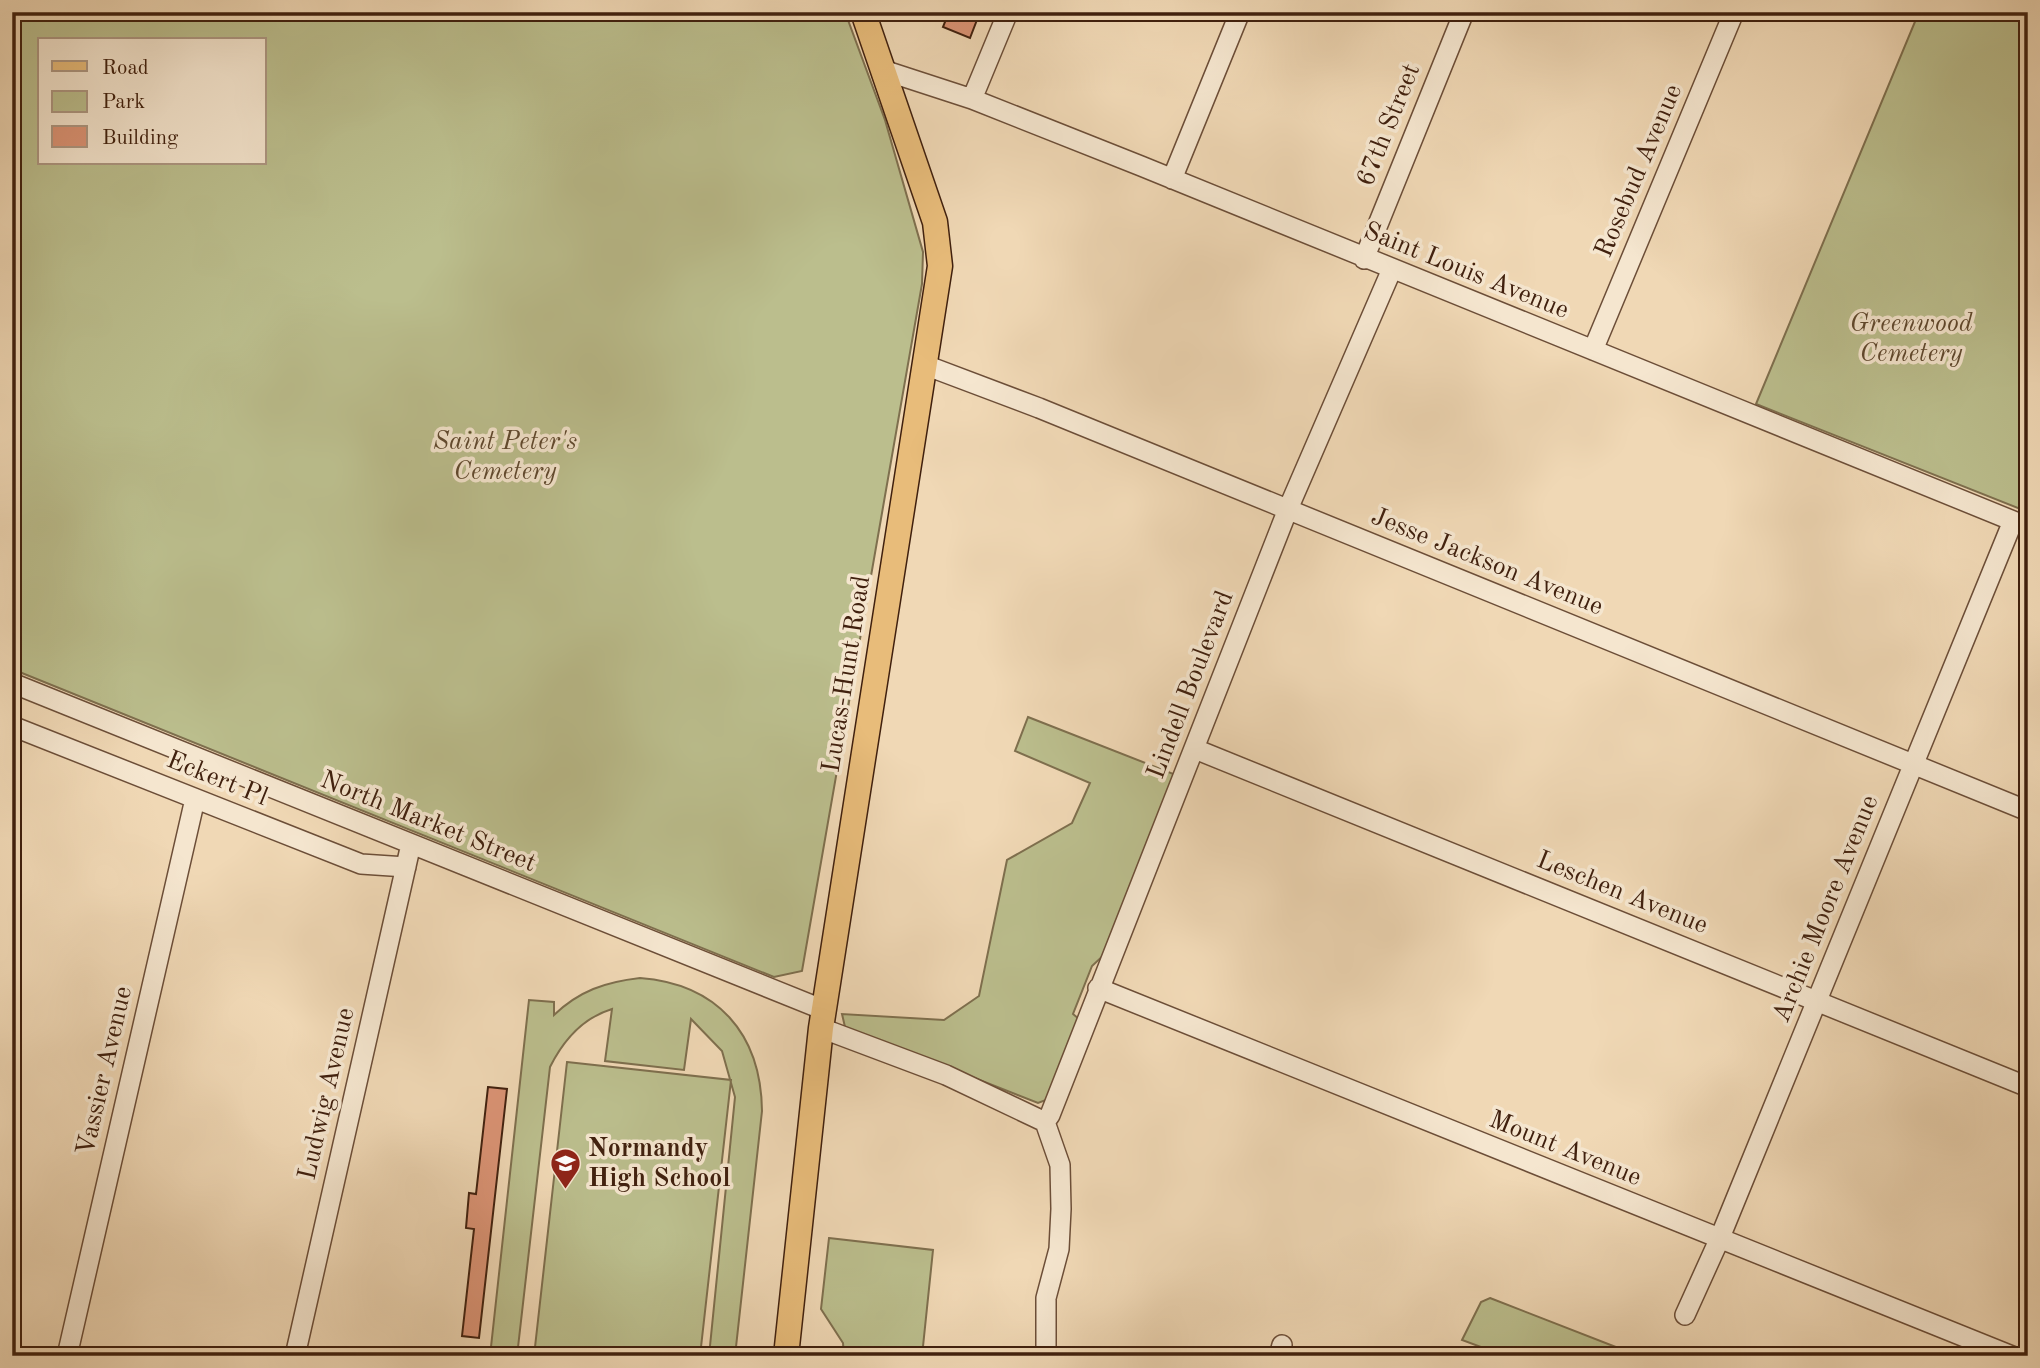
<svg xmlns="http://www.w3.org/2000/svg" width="2040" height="1368" viewBox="0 0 2040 1368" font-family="'Old Standard TT',serif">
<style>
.green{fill:#bbbe8d;stroke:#7e6f4e;stroke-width:2;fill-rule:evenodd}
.building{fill:#dc9476;stroke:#40200e;stroke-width:2}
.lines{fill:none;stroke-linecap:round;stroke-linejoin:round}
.minor-casing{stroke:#6c4e38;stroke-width:22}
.major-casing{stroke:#40200e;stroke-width:27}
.minor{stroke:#f5e6cf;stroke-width:19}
.major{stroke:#e8bc7a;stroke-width:24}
.labels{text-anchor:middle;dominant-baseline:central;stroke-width:7;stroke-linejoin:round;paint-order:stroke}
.street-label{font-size:26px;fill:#40200e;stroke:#f5e6cf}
.park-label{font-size:26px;font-style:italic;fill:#5f482e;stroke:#f5e6cf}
.poi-label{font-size:26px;font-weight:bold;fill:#40200e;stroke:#f5e6cf;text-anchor:start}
</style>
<rect width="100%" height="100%" fill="#f0d8b5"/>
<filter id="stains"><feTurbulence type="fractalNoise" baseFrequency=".00286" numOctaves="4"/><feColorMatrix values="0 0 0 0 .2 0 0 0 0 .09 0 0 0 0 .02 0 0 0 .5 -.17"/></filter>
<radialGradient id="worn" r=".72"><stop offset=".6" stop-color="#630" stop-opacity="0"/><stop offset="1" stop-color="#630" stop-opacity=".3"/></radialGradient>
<path class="green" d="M12,12H845L885,120L923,252L922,284L802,971L774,977L12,669ZM264,40V163H40V40Z
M1919,12H2028V512L1756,404Z
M1028,717L1176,775L1107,952L1092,966L1073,1014L1079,1019L1046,1100L1038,1103L845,1027L842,1014L944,1020L979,996L1007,860L1072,823L1090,783L1015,751Z
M640,978C717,984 761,1033 762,1111L735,1356H709L735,1097L722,1051L691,1019L684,1070L605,1061L612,1009C582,1018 563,1041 550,1067L517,1356H490L529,1000L554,1002V1015C579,991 605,982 640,978Z
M567,1062L731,1080L700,1356H534Z
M829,1238L933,1250L922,1356H844L843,1343L821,1309Z
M1490,1298L1639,1356H1505L1462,1340L1481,1302Z"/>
<path class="building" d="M949,12H980L970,38L943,27Z
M488,1087L507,1089L479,1338L462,1336L474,1229L466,1228L469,1193L476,1194Z"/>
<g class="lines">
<defs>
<path id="minor" d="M883,70L972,99L1141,166L2028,527
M972,99L1008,12
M1172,179L1240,12
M1364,259L1464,12
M1593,350L1734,12
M925,365L1039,408L2028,811
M12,683L824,1010
M12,726L361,864L406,867
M1195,749L2028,1087
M1098,988L2012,1356
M821,1028L946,1075L1045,1122
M1045,1122L1050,1115L1288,509L1392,269
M1045,1122L1060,1165L1061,1209L1059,1249L1046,1298V1356
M1685,1315L1719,1240L2013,521
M67,1356L195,799
M295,1356L411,844
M1279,1356L1282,1345"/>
<path id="major" d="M786,1356L821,1028L940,266L935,222L863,12"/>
</defs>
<use href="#minor" class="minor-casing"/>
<use href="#major" class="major-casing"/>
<use href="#minor" class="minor"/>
<use href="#major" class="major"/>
</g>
<defs>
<symbol id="school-pin" viewBox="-11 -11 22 30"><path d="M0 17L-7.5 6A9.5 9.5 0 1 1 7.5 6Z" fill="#8f2418" stroke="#f5e6cf"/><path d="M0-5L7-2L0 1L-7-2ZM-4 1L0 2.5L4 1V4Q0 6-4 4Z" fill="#fff"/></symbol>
</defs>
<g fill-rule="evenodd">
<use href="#school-pin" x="548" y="1146" width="35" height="47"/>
</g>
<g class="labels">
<g class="street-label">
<text transform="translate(1389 125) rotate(-68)">67th Street</text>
<text transform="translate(1639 171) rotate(-67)">Rosebud Avenue</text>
<text transform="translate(1466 271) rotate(22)">Saint Louis Avenue</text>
<text transform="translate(1487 562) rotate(22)">Jesse Jackson Avenue</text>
<text transform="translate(847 674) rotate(-81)">Lucas-Hunt Road</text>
<text transform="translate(1191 685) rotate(-69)">Lindell Boulevard</text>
<text transform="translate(217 779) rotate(22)">Eckert Pl</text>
<text transform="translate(428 822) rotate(22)">North Market Street</text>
<text transform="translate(1622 893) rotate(22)">Leschen Avenue</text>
<text transform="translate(1826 909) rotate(-68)">Archie Moore Avenue</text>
<text transform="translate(105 1071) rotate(-77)">Vassier Avenue</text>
<text transform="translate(327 1094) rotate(-77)">Ludwig Avenue</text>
<text transform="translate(1565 1149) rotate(22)">Mount Avenue</text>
</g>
<g class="park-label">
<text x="1911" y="324">Greenwood<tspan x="1911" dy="30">Cemetery</tspan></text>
<text x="505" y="442">Saint Peter's<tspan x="505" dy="30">Cemetery</tspan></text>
</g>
<g class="poi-label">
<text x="588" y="1149">Normandy<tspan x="588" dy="30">High School</tspan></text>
</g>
</g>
<rect width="2040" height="1368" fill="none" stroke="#f0d8b5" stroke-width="42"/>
<rect x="14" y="14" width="2012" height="1340" fill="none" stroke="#40200e" stroke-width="3.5"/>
<rect x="21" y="21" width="1998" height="1326" fill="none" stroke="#40200e" stroke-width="2"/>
<rect x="38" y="38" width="228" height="126" fill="#f5e6cf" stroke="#ad9782" stroke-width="2"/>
<rect x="52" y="61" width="35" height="10" fill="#e8bc7a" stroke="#ad9782" stroke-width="2"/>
<text x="102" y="74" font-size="21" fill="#40200e">Road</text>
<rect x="52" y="91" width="35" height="21" fill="#bbbe8d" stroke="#ad9782" stroke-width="2"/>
<text x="102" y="108" font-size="21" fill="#40200e">Park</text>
<rect x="52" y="126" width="35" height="21" fill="#dc9476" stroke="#ad9782" stroke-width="2"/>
<text x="102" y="144" font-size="21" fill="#40200e">Building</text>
<rect width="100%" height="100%" filter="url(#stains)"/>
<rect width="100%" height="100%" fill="url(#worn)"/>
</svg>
